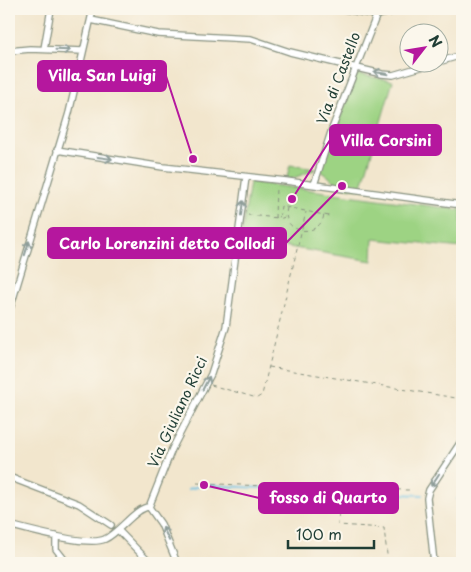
<svg xmlns="http://www.w3.org/2000/svg" width="471" height="572" viewBox="0 0 471 572" font-family="'Playpen Sans',sans-serif">
<style>
.green{fill:#9dd383;stroke:#5e885c}
.lines{fill:none;stroke-linecap:round;stroke-linejoin:round}
.stream{stroke:#68c1e5;stroke-width:2}
.minor-casing{stroke:#889280;stroke-width:8}
.path{stroke:#889280;stroke-width:1;stroke-dasharray:4 4;stroke-linecap:butt}
.minor{stroke:#fff;stroke-width:5.5}
.oneway{stroke:#8f9e9a}
.labels{text-anchor:middle;dominant-baseline:central;stroke-width:4.5;stroke-linejoin:round;paint-order:stroke}
.street-label{font-size:14px;fill:#1f3d34;stroke:#fbf7ec}
.leader{fill:none;stroke:#b5179e;stroke-width:2}
.callout-dot{fill:#b5179e;stroke:#fbf7ec;stroke-width:2}
.callout{fill:#b5179e;stroke:#b5179e;stroke-width:2}
.callout-label{font-size:15px;text-anchor:middle;font-weight:bold;fill:#fff}
</style>
<rect width="100%" height="100%" fill="#fbf7ec"/>
<filter id="ink" filterUnits="userSpaceOnUse"><feTurbulence type="fractalNoise" baseFrequency=".02" numOctaves="2"/><feDisplacementMap in="SourceGraphic" scale="10" xChannelSelector="R" yChannelSelector="G"/><feConvolveMatrix kernelMatrix="1 2 1 2 8 2 1 2 1" color-interpolation-filters="sRGB"/></filter>
<filter id="wash" filterUnits="userSpaceOnUse"><feTurbulence type="fractalNoise" baseFrequency=".0096" numOctaves="4" result="noise"/><feDisplacementMap in="SourceGraphic" scale="20" xChannelSelector="R" yChannelSelector="G"/><feGaussianBlur stdDeviation="1.12" result="paint"/><feColorMatrix in="noise" values="0 0 0 0 0 0 0 0 0 0 0 0 0 0 0 0 0 1.4 0 .05"/><feComposite in="paint" operator="in"/></filter>
<g filter="url(#wash)">
<rect width="100%" height="100%" fill="#f2e6cd"/>
<path class="green" d="M357,74L393,81L361,189L342,187L320,170Z
M290,165L315,169L314,170L286,181Z
M250,182L461,210L462,248L373,239L372,261L241,239Z"/>
<g class="lines">
<path class="stream" d="M188,489L204,485L339,492
M344,492L422,495
M457,499H462"/>
</g>
</g>
<g filter="url(#ink)">
<g class="lines">
<defs>
<path id="minor" d="M344,9L376,15L407,9
M91,20L158,34L251,39L290,52L382,74L393,75L438,62
M44,49L51,9
M9,51L30,49L83,51
M438,62L462,55
M57,150L163,167L286,181L462,205
M314,185L332,129L379,9
M9,312L69,113L93,9
M9,477L79,504L111,525
M149,507L172,449L211,374L226,327L246,177
M149,507L161,524L177,563
M9,525C28,530 89,547 105,539C119,533 136,507 149,507
M118,530L150,563
M56,536V549L67,563
M434,563L427,498L429,490L462,440"/>
</defs>
<use href="#minor" class="minor-casing"/>
<path class="path" d="M324,9L340,12
M287,208C280,234 320,239 324,215
M248,215L278,218
M285,217L279,219L281,206L329,216
M275,218L276,187
M9,323L10,317
M269,367L462,399
M211,385L257,398L262,395L306,212
M197,483L330,489L409,490
M341,490L338,525L384,528L388,563"/>
<use href="#minor" class="minor"/>
</g>
<defs><path id="oneway-shaft" d="M-6 0H5M1.5-3L5.5 0L1.5 3" fill="none" stroke-width="1.6" stroke-linecap="round" stroke-linejoin="round" transform="scale(1.25)"/></defs>
<g class="oneway">
<use href="#oneway-shaft" transform="translate(63 50) rotate(2)"/>
<use href="#oneway-shaft" transform="translate(381 73) rotate(-171)"/>
<use href="#oneway-shaft" transform="translate(105 158) rotate(8)"/>
<use href="#oneway-shaft" transform="translate(242 208) rotate(-82)"/>
<use href="#oneway-shaft" transform="translate(27 248) rotate(-73)"/>
<use href="#oneway-shaft" transform="translate(206 383) rotate(-63)"/>
<use href="#oneway-shaft" transform="translate(435 480) rotate(123)"/>
<use href="#oneway-shaft" transform="translate(166 534) rotate(-115)"/>
</g>
</g>
<g class="labels">
<g class="street-label">
<text transform="translate(338 78) rotate(-69)">Via di Castello</text>
<text transform="translate(177 412) rotate(-65)">Via Giuliano Ricci</text>
</g>
</g>
<path class="leader" d="M193 159L166 76M292 199L330 140M342 186L286 243M204 485L259 498"/>
<g class="callout-dot">
<circle cx="193" cy="159" r="5"/>
<circle cx="292" cy="199" r="5"/>
<circle cx="342" cy="186" r="5"/>
<circle cx="204" cy="485" r="5"/>
</g>
<g class="callout">
<rect x="38" y="61" width="128" height="30" rx="5"/>
<rect x="330" y="125" width="111" height="30" rx="5"/>
<rect x="48" y="228" width="238" height="30" rx="5"/>
<rect x="259" y="483" width="139" height="30" rx="5"/>
</g>
<g class="callout-label">
<text x="102" y="81">Villa San Luigi</text>
<text x="386" y="146">Villa Corsini</text>
<text x="167" y="249">Carlo Lorenzini detto Collodi</text>
<text x="328" y="503">fosso di Quarto</text>
</g>
<rect width="471" height="572" fill="none" stroke="#fbf7ec" stroke-width="30"/>
<g transform="translate(424 48) rotate(59)"><circle r="24" fill="#fbf7ec" stroke="#a3ada2"/>
<path d="M0-4L9 19L0 12L-9 19Z" fill="#b5179e"/>
<text y="-8" font-size="14" font-weight="bold" text-anchor="middle" fill="#1f3d34">N</text>
</g>
<path d="M288 540v8h86v-8" fill="none" stroke="#1f3d34" stroke-width="2.5"/>
<text x="296" y="540" font-size="15" fill="#1f3d34" stroke="#fbf7ec" stroke-width="4" paint-order="stroke">100 m</text>
</svg>
